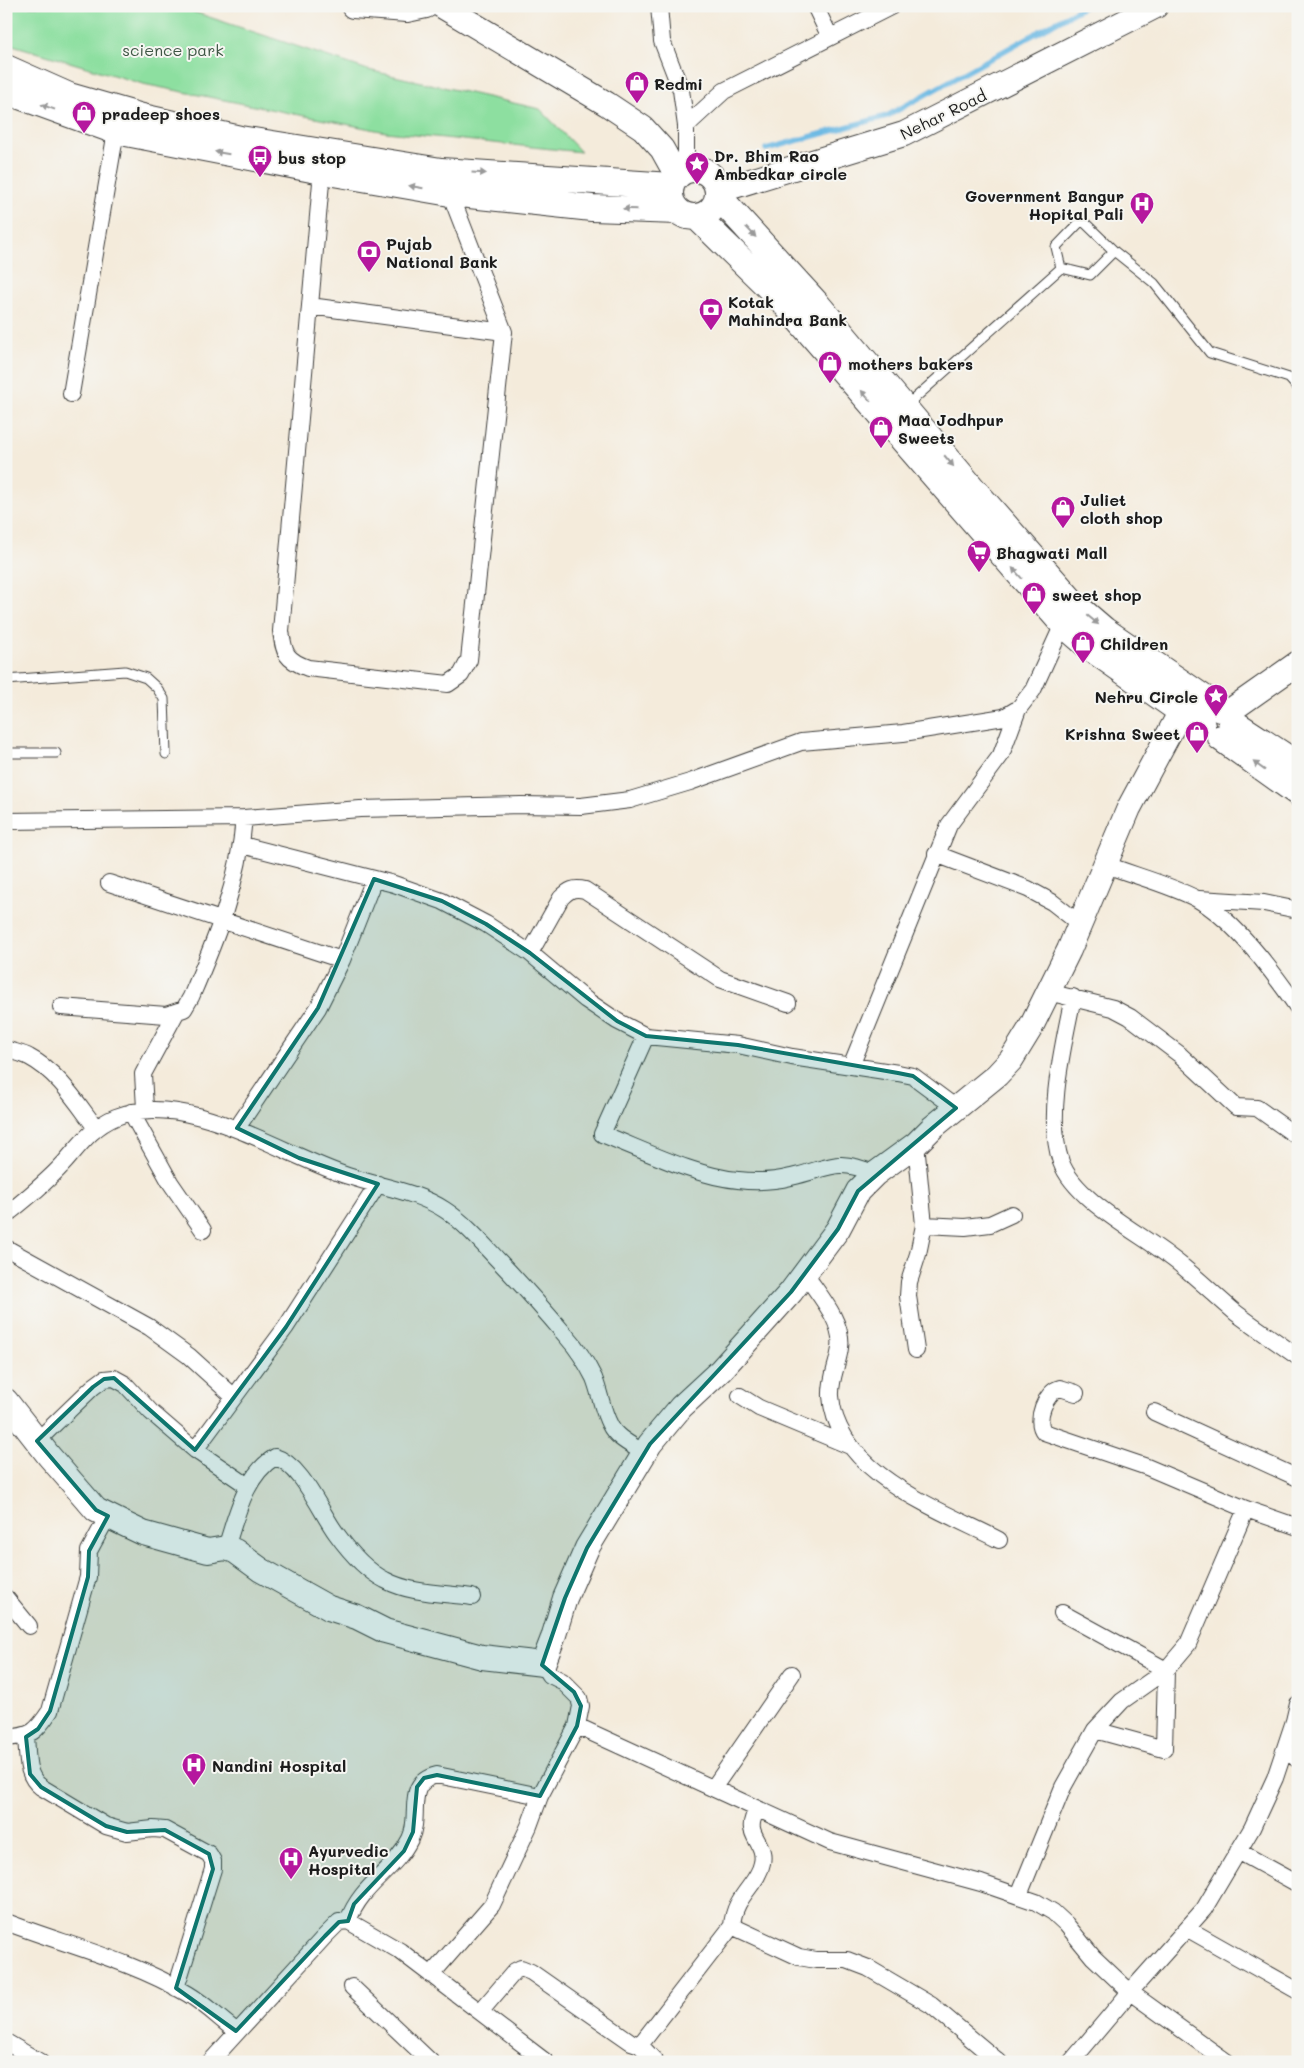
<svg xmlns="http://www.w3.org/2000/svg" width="1304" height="2068" viewBox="0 0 1304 2068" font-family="Mali,sans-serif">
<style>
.green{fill:#8ddfa0;stroke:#547e5e}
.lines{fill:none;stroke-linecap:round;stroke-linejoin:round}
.stream{stroke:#69b8e3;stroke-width:5.5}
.lane-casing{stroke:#3c3b39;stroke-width:11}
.street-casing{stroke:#3c3b39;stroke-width:18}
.secondary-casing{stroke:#3c3b39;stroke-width:26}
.primary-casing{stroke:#3c3b39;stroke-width:28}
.lane{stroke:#fff;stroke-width:9}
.street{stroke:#fff;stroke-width:16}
.secondary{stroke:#fff;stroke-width:24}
.primary{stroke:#fff;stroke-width:26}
.oneway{fill:#999}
.marked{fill:#0f766e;fill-opacity:0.2;stroke:#0f766e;stroke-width:4;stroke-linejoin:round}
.labels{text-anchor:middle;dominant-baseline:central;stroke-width:4;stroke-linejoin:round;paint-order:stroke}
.park-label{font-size:16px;fill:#3e5644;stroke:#f6f6f2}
.poi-label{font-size:16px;font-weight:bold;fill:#1c1c1c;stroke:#f6f6f2;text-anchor:start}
.street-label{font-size:16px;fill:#1c1c1c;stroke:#f6f6f2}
</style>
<rect width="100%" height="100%" fill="#f6f6f2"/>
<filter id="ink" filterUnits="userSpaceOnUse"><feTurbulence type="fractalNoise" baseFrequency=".02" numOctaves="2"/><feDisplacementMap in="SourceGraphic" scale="10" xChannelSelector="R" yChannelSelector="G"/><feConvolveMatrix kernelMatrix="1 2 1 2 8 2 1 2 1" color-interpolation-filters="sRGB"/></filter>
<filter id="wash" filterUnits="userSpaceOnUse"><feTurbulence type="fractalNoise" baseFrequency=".0096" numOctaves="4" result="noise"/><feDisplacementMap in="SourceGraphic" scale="20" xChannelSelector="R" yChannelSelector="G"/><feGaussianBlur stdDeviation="1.12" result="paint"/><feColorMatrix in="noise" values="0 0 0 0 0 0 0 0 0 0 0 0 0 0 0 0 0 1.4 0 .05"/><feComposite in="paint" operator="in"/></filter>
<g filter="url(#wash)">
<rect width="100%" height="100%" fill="#f4ebdb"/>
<path class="green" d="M6,6H176L368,70L540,109L581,152L386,132L143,84L6,43Z"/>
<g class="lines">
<path class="stream" d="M766,149L887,116L1085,6"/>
</g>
</g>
<g filter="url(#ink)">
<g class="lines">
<defs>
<path id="lane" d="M1114,251L1154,283L1210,353L1289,378L1298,388
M906,406L1061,268L1056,247L1082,220L1114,251L1090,275L1061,268
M6,680L125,671L146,678L157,688L164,699L166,754
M6,753H56"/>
<path id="street" d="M659,6L662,41L681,90L686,126V170
M815,6L830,37
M686,126L724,91L892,6
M322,171L281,631C284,654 286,660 308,668L448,684L461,675L469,660L504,332L450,193
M310,306L504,332
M71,394L116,131
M6,821L244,818L360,809L521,805L581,806L630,800L690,782L801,742L903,733L1004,717L1019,708L1033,690L1063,624
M242,845L394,884L442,901L486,924L530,953L586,1000L617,1021L646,1036L738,1045L792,1057L898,1073L913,1076L956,1108
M936,854L1028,889L1052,902L1080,924
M1104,864C1132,875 1171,885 1197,899C1235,920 1274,973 1298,1008
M109,883L342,960
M1199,899L1264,903L1298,910
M530,953L561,898C569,890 574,887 585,890L720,979L788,1003
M1048,992L1113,1008L1130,1017L1179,1054L1236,1107L1257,1108L1298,1137
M1073,997C1064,1043 1045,1117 1061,1162C1075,1200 1138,1232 1169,1256C1193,1273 1213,1294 1236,1313C1256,1328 1277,1342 1298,1357
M61,1007L166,1015L184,1009L191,997C216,939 239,883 244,818
M646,1036L602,1134C641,1149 697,1177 738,1180C755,1182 775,1181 791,1177C829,1169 835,1156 875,1174
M6,1049C13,1052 22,1053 29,1057C58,1072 77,1103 96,1128
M851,1066L949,825L1001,755L1017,712L1010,715
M145,1108L143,1074L176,1013
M131,1112L170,1182L203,1230
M237,1128L318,1008L342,960L374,879
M6,1215C27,1198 47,1182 64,1163C80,1145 92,1127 116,1117C185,1088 282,1155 348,1176C381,1187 416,1191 445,1210C465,1223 482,1243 498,1260C522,1285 545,1311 567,1337C577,1348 587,1364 594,1378C600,1393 602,1410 610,1425C616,1438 632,1445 644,1453
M924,1225L965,1227L990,1224L1012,1214
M6,1248L149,1327L189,1356L233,1396
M805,1274C818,1294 844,1322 840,1348C838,1364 830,1379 831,1396C836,1473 941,1510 999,1540
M916,1350L908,1296L909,1282L918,1254L924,1225L916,1144
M1076,1393L1060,1388C1046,1391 1034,1421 1044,1432L1147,1467L1246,1509L1298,1527
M740,1396L759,1408L850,1446
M1154,1412L1298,1478
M37,1441L93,1387L104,1379L114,1378L125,1384L151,1412L195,1450L248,1486
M195,1450L286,1327L378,1184
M226,1548C236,1517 245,1475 275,1457C301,1464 320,1511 336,1533C349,1551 365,1570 385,1580C411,1594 444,1593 472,1597
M6,1598L29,1626
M1062,1613L1166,1670L1164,1749L1095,1730
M577,1726L830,1842L981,1883L1036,1902L1053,1912L1066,1924L1093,1957L1130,1992L1071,2062
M26,1737C28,1755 25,1775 41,1787L106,1826L127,1832L153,1829L165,1830L209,1854L213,1861V1869L176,1988
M6,1738C32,1736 36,1732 50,1711L88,1577L89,1551L108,1516
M1285,1749L1298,1760
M714,1787L792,1674
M1238,1851L1298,1884
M1019,1895L1063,1787L1095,1730L1122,1701L1166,1670L1188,1644L1246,1509
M348,1921C362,1883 394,1872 410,1839C422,1815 403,1783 437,1775L540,1796
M6,1922C66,1945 133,1961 188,1994C205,2004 220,2019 236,2031
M732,1926L799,1957L816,1960H847L868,1968L931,2005L999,2062
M1188,1929L1298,1991
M431,1975L492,1905L529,1826L540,1796L577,1726L581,1706L579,1698L562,1681L550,1675L543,1664
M352,1987L431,2062
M480,2012L515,1971L521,1968L531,1972L631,2042L640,2045L656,2062
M6,2042L40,2062
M640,2045L732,1926C734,1895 758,1885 762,1863C767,1840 740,1835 758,1809
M210,2062L325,1936L339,1922L348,1921L400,1951L546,2062
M1227,2062L1130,1992L1204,1909L1252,1828L1275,1778L1294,1721L1298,1704"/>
<path id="secondary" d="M353,6L407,10L426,6
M442,6L607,104L643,128L662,149L677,176
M718,191L904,134L1156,6
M1227,713L1298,663
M6,1401L49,1456L96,1510L120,1522L143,1533L208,1551L226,1548L235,1551L261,1570L329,1608L357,1617L385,1631L482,1657L543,1664L553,1638L565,1598L587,1548L650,1444L681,1407L721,1370L791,1292L838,1229L858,1191L875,1174L916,1144L933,1127L997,1075L1011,1060L1030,1029L1069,950L1129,808L1181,711"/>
<path id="primary" d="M6,68L69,96L142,117L240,139L441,171L671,186
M6,91L116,131L322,171L450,193L592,208L678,211
M670 193a24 24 0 1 1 48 0a24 24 0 1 1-48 0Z
M718,196L815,302L972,488L1076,606L1104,630L1220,709
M697,217L780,298L1063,624L1092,649L1202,726
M1231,721L1298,765
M1221,738L1298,793"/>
</defs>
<use href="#lane" class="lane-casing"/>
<use href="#street" class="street-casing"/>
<use href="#secondary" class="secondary-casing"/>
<use href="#primary" class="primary-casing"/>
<use href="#lane" class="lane"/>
<use href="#street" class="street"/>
<use href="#secondary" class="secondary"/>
<use href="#primary" class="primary"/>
</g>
<defs><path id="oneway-solid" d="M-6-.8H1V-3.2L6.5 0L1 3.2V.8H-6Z" transform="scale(1.25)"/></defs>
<g class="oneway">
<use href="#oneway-solid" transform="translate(48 107) rotate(-160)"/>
<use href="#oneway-solid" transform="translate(222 153) rotate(-170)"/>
<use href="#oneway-solid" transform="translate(479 173) rotate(4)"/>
<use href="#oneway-solid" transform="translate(416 187) rotate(-170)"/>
<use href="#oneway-solid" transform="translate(630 209) rotate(-178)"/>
<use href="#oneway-solid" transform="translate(751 232) rotate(47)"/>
<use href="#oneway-solid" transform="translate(866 396) rotate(-131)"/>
<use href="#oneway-solid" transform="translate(949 461) rotate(50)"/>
<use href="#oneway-solid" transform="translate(1017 573) rotate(-132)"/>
<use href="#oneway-solid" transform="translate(1093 620) rotate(40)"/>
<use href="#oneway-solid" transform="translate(1259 766) rotate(-144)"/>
</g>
</g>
<path class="marked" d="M374,879L442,901L486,924L530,953L617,1021L646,1036L738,1045L898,1073L913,1076L956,1108L858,1191L838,1229L791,1292L650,1444L587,1548L565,1598L542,1665L574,1692L581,1706L577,1726L540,1796L437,1775L424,1778L417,1787L413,1832L404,1851L354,1904L348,1921L339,1922L325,1936L236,2031L176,1988L213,1869L209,1854L165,1830L127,1832L106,1826L41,1787L30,1774L26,1737L38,1729L50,1711L88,1577L89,1551L108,1516L96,1510L37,1441L93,1387L104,1379L114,1378L195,1450L286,1327L378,1184L299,1158L237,1128L318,1008Z"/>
<defs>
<symbol id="shop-pin" viewBox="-11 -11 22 30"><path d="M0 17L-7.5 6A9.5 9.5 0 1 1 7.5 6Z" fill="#b5179e" stroke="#f6f6f2"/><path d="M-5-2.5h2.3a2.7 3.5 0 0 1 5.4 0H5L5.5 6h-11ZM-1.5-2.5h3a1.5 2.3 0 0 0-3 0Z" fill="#fff"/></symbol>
<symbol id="bus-pin" viewBox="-11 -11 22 30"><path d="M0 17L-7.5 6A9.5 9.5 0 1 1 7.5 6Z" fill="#b5179e" stroke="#f6f6f2"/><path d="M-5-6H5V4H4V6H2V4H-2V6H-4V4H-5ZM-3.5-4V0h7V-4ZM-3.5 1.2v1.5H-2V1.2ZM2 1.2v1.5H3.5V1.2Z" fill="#fff"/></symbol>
<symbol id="sight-pin" viewBox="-11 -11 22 30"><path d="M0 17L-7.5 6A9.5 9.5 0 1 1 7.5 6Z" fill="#b5179e" stroke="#f6f6f2"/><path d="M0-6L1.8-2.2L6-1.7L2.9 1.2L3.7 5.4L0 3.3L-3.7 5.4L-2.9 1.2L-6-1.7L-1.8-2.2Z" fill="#fff"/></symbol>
<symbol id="hospital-pin" viewBox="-11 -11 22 30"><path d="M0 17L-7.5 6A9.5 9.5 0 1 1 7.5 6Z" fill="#b5179e" stroke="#f6f6f2"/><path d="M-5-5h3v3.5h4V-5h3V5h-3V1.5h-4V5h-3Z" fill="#fff"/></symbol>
<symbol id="bank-pin" viewBox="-11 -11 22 30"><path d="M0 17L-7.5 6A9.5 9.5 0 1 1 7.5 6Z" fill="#b5179e" stroke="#f6f6f2"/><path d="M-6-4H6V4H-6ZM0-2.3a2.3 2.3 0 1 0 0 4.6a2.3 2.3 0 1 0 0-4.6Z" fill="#fff"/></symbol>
<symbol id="supermarket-pin" viewBox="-11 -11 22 30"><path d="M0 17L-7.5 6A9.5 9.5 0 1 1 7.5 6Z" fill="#b5179e" stroke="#f6f6f2"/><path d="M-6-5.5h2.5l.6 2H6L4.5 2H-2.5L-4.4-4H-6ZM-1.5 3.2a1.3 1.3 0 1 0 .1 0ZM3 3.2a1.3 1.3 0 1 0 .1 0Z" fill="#fff"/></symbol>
</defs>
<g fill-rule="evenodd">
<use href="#shop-pin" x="623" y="69" width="28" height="38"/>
<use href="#shop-pin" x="70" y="99" width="28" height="38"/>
<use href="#bus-pin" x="246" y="143" width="28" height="38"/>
<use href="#sight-pin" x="683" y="150" width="28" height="38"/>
<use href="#hospital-pin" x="1128" y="190" width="28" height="38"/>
<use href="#bank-pin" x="355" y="238" width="28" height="38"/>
<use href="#bank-pin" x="697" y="296" width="28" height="38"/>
<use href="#shop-pin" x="816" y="349" width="28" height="38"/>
<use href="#shop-pin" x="867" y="414" width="28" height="38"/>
<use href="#shop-pin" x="1049" y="494" width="28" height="38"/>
<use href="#supermarket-pin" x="965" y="538" width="28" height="38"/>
<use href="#shop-pin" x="1020" y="580" width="28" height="38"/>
<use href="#shop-pin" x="1069" y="629" width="28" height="38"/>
<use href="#sight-pin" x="1202" y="682" width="28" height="38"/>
<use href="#shop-pin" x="1183" y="719" width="28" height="38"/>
<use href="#hospital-pin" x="180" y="1751" width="28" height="38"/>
<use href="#hospital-pin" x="277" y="1845" width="28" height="38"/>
</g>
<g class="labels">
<g class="park-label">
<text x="173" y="49">science park</text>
</g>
<g class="poi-label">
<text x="654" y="83">Redmi</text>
<text x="102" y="113">pradeep shoes</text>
<text x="714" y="155">Dr. Bhim Rao<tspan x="714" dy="18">Ambedkar circle</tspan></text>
<text x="278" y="157">bus stop</text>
<text x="1124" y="195" text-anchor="end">Government Bangur<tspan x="1124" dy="18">Hopital Pali</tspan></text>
<text x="386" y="243">Pujab<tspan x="386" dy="18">National Bank</tspan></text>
<text x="728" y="301">Kotak<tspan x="728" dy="18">Mahindra Bank</tspan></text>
<text x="848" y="363">mothers bakers</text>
<text x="898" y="419">Maa Jodhpur<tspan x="898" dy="18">Sweets</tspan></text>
<text x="1080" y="499">Juliet<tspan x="1080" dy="18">cloth shop</tspan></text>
<text x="996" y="552">Bhagwati Mall</text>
<text x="1052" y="594">sweet shop</text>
<text x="1100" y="643">Children</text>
<text x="1198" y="696" text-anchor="end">Nehru Circle</text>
<text x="1180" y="733" text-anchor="end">Krishna Sweet</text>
<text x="212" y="1765">Nandini Hospital</text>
<text x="308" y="1850">Ayurvedic<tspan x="308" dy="18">Hospital</tspan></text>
</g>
<g class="street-label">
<text transform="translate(943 114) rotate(-26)">Nehar Road</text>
</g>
</g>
<rect width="1304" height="2068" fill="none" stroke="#f6f6f2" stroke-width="25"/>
</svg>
